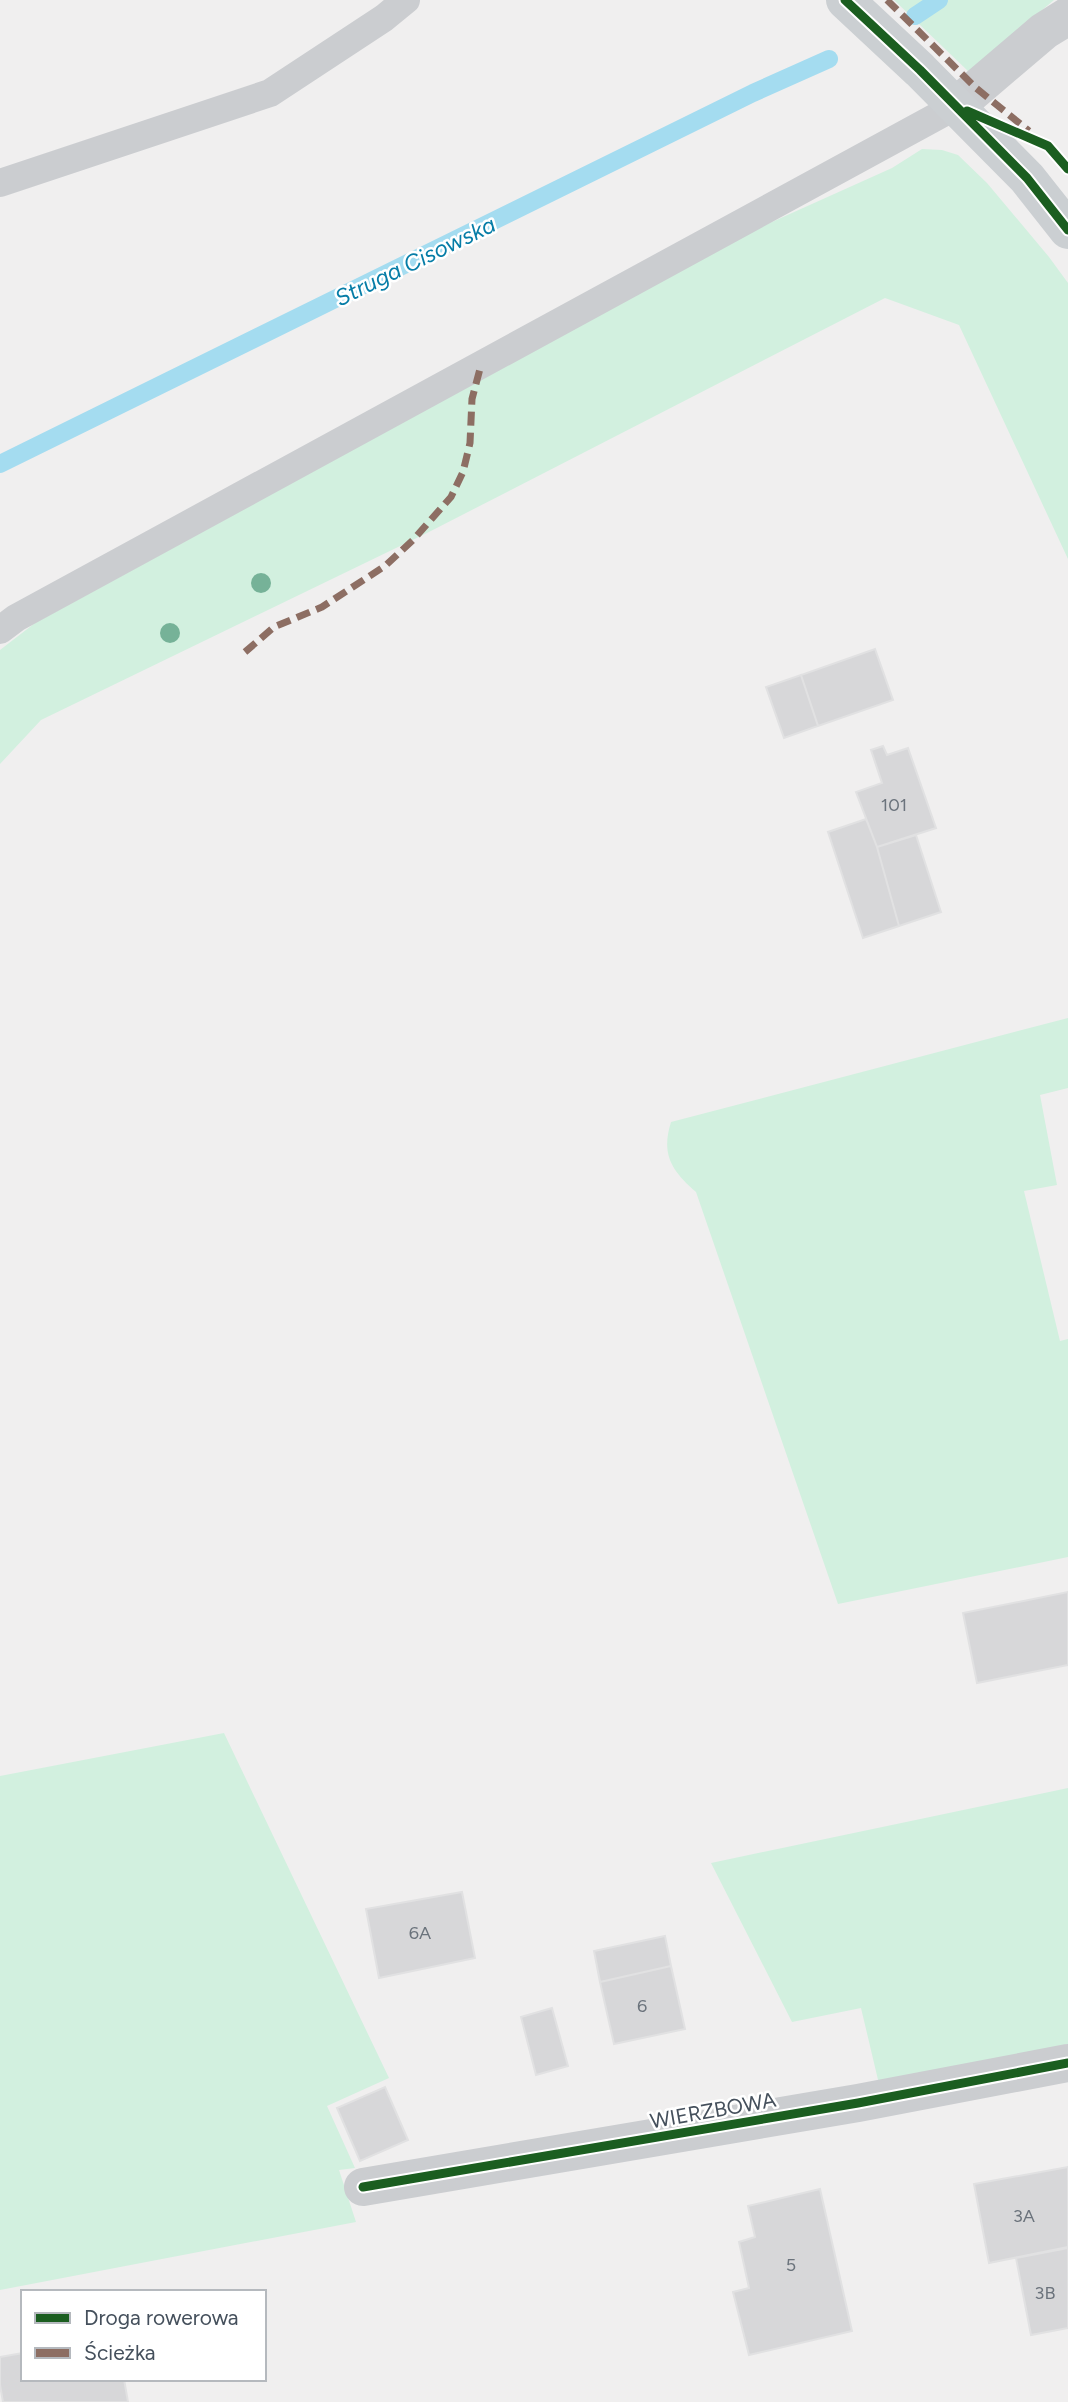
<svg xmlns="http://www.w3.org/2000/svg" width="1068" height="2402" viewBox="0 0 1068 2402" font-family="Figtree,sans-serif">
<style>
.green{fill:#d2f0df}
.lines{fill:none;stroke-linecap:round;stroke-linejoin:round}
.stream{stroke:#a4dcf0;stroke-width:18}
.building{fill:#d7d7d9;stroke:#e1e1e2;stroke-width:2}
.lane{stroke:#cbcdd0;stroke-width:28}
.street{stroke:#cbcdd0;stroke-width:38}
.secondary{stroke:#cbcfd2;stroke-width:38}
.quiet{stroke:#8d6e63;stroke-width:7;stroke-dasharray:14 7;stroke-linecap:butt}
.cycleway-casing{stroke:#fff;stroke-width:13}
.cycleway{stroke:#1b5e20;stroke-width:9}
.tree{fill:#76b298}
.labels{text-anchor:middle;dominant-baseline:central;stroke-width:5;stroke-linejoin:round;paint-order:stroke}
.number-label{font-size:18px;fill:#6b737c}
.street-label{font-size:21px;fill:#45505c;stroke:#fff}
.water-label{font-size:23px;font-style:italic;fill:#067da7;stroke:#fff}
</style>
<rect width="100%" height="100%" fill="#f0efef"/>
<path class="green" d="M894,0H1054L969,72Z
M922,149L942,150L958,155L987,183L1049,257L1068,283V559L959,325L885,298L427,533L41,720L0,764V650L35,623L763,226L892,168Z
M1068,1018V1088L1040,1095L1057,1185L1024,1191L1060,1341L1068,1339V1557L838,1604L696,1192C671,1170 661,1154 671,1122Z
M224,1733L389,2078L327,2106L355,2168L339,2170L356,2222L0,2290V1776Z
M1068,1788V2044L879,2084L861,2008L792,2022L711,1863Z"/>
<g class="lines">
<path class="stream" d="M915,16L939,0
M0,464L753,93L829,59"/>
</g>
<path class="building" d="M875,649L893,700L818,726L801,675Z
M801,675L818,726L784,738L766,687Z
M883,746L887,755L908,748L936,828L877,847L856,792L882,783L871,750Z
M866,819L877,847L899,926L863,938L828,832Z
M916,835L941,912L899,926L877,847Z
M1068,1592V1665L977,1683L963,1613Z
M462,1892L475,1958L379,1978L366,1909Z
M665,1936L671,1966L600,1982L594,1951Z
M671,1966L685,2029L614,2044L600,1982Z
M552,2008L568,2066L536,2075L521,2017Z
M385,2087L408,2140L360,2161L337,2108Z
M1068,2167V2247L989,2263L974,2184Z
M820,2189L852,2331L749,2355L733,2292L749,2288L739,2242L755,2237L748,2206Z
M1068,2248V2328L1031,2335L1016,2258Z
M23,2353V2379H124L128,2402H3L0,2385V2357Z"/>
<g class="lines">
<path class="lane" d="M0,183L270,93L384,18L406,0
M0,630L16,618L956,106"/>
<path class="street" d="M956,106L1044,31L1068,16
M363,2187L858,2103L1068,2063"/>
<path class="secondary" d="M845,0L920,70L1027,178L1068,230"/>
<path class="quiet" d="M887,0L976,88L1029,131
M245,652L274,627L322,607L385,566L413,540L451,497L463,472L470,443L472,399L481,365"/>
<defs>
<path id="cycleway" d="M845,0L920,70L1027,178L1068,230
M967,111L1048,146L1068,169
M363,2187L858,2103L1068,2063"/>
</defs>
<use href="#cycleway" class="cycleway-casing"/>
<use href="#cycleway" class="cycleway"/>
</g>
<g class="tree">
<circle cx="261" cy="583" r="10"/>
<circle cx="170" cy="633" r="10"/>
</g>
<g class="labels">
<g class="number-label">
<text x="894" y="805">101</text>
<text x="420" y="1933">6A</text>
<text x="642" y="2006">6</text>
<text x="1024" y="2216">3A</text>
<text x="791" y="2265">5</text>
<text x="1045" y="2293">3B</text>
</g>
<g class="street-label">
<text transform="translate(713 2110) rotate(-10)">WIERZBOWA</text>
</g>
<g class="water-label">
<text transform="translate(415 261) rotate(-26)">Struga Cisowska</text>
</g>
</g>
<rect x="21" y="2290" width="245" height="91" fill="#ffffff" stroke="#b5b9be" stroke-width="2"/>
<rect x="35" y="2313" width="35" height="10" fill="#1b5e20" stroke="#b5b9be" stroke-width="2"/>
<text x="84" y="2325" font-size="21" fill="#45505c">Droga rowerowa</text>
<rect x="35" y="2348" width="35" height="10" fill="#8d6e63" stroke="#b5b9be" stroke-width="2"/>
<text x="84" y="2360" font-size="21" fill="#45505c">Ścieżka</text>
</svg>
